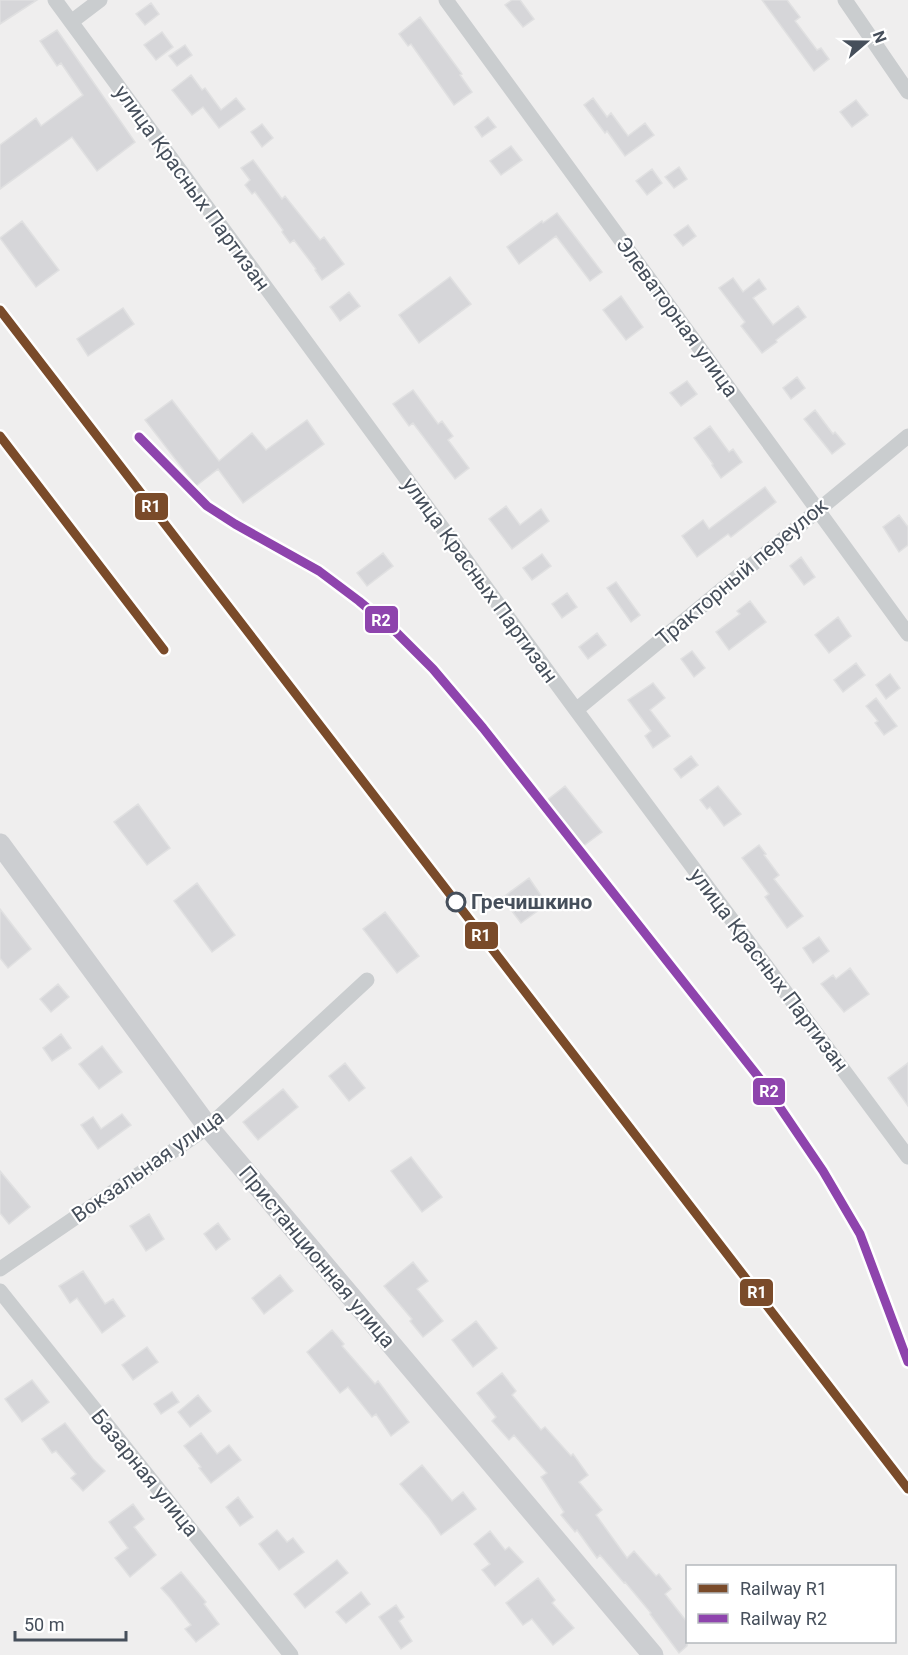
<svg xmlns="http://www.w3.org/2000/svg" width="908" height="1655" viewBox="0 0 908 1655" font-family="Roboto,sans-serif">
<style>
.building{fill:#d6d6d9;stroke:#e0e0e1;stroke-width:1.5}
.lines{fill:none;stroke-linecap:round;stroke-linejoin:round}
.street{stroke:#cacdcf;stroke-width:15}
.secondary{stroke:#ccced1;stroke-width:21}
.rail-1-casing{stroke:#fff;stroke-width:14}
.rail-2-casing{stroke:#fff;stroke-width:14}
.rail-1{stroke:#7a4b2a;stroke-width:9}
.rail-2{stroke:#8e44ad;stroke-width:9}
.stop-dot{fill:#fff;stroke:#464f5b;stroke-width:3}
.labels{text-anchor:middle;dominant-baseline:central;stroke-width:4.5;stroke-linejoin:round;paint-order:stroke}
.street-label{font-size:21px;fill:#464f5b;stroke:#fff}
.stop-label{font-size:21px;font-weight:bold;fill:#464f5b;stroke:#fff;text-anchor:start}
.line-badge{stroke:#fff;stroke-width:2}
.badge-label{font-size:16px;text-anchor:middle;font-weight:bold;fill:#fff}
</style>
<rect width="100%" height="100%" fill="#efeeee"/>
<path class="building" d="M0,0H37L0,24Z
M512,0H520L534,19L523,27L505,5Z
M762,0H787L800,17L795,21L817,50L821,48L829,59L814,71Z
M151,3L159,14L145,25L136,14Z
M420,17L462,74L460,75L472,92L454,105L411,44L408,46L399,34Z
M57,30L135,142L97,171L72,137L0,189V145L36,118L41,126L83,95L61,63L57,66L40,41Z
M162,32L173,47L156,60L144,45Z
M185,45L192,55L177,66L169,56Z
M191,75L202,90L205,88L221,110L236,98L245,109L219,128L203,107L192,115L172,90Z
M593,98L607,117L611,113L628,136L645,123L654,135L625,156L607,131L605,133L584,105Z
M856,100L868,115L852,127L840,112Z
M488,117L496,127L482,137L475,127Z
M262,124L273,138L262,147L251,132Z
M511,146L522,160L501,175L490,161Z
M253,160L282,199L285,196L320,240L324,237L344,264L322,280L315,270L316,269L294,240L290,243L282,232L283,230L255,192L252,194L245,185L250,180L241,168Z
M679,167L687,179L674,188L665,177Z
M652,169L662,183L647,195L636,181Z
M557,213L602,272L590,281L556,236L519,264L507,247L542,221L543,223Z
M22,221L59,270L36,287L0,238Z
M688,225L696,236L683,246L674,235Z
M450,277L471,304L419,343L399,315Z
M733,278L743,292L759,279L766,289L753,298L773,325L798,306L806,317L776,340L777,342L762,353L741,326L745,322L719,288Z
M349,292L360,306L340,321L330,307Z
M621,296L643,327L626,340L603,310Z
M123,308L134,324L88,356L77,339Z
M797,377L805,388L791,399L783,388Z
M687,381L697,394L681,406L670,393Z
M413,390L438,424L442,421L453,436L448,440L469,468L455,479L413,423L409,426L393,404Z
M172,400L219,461L252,433L266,450L307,420L324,444L243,503L218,469L196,486L145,420Z
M815,410L833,434L835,432L845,444L832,454L804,419Z
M710,426L729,452L733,449L742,462L721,478L712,465L713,464L694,438Z
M765,487L776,502L731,537L728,534L697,557L682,536L703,520L709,529Z
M506,506L520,525L541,509L549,521L512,549L489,519Z
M899,515L908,527V545L899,552L883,527Z
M383,553L393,566L367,586L357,573Z
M542,554L551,566L532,580L523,568Z
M801,557L815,577L804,585L790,566Z
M616,582L640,615L631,622L607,588Z
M567,593L577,607L562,618L552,604Z
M750,601L766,622L729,650L716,632L740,614L737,611Z
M838,617L851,636L829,653L815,635Z
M597,633L606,645L588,659L579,647Z
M692,651L705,668L694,677L681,659Z
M856,663L865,675L843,692L834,680Z
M890,674L900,688L886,699L876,685Z
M653,683L665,698L650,710L670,736L653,748L645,736L651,731L628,700Z
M876,698L897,726L884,735L875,723L878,721L866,706Z
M691,756L698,765L681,778L674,769Z
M565,786L602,832L582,847L546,801Z
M718,786L741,814L724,826L710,807L707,809L700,800Z
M138,804L170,848L147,865L114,822Z
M759,845L766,854L764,855L779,875L774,879L803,916L787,928L765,897L769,894L742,858Z
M529,878L547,904L521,923L502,898Z
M197,883L235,935L212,952L174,901Z
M0,909L31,949L8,968L0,958Z
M385,912L419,956L397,973L363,929Z
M819,937L829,951L813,963L803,948Z
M850,968L869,994L844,1012L821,984L833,975L836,979Z
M58,984L69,997L51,1012L40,999Z
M61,1034L71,1048L52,1061L43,1048Z
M102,1046L122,1072L99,1089L79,1064Z
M345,1063L365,1088L349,1101L329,1076Z
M908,1063V1106L888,1078Z
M283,1089L298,1107L258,1140L243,1122Z
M122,1114L131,1125L98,1149L81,1125L93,1117L101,1129Z
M411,1157L442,1197L422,1212L391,1171Z
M0,1171L30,1207L9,1224L0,1213Z
M149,1214L164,1239L146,1251L130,1226Z
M218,1223L230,1239L216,1250L204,1234Z
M413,1262L428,1281L417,1289L443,1321L423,1337L410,1321L412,1319L384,1286Z
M83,1271L105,1304L113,1299L125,1316L102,1333L77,1298L70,1303L59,1286Z
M280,1275L293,1291L264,1314L252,1298Z
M476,1321L497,1348L473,1367L452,1340Z
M332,1330L344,1344L342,1346L375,1384L378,1381L409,1422L391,1436L376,1414L372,1417L348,1387L340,1393L307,1352Z
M147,1347L158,1362L133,1380L122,1365Z
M502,1373L516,1391L512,1395L541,1430L545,1427L571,1456L573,1454L588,1475L579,1482L602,1510L596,1515L627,1558L634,1551L656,1576L659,1574L671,1589L665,1594L687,1622V1646L679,1653L650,1614L651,1613L625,1582L624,1583L600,1555L597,1558L577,1530L575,1532L561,1515L564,1512L541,1477L547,1473L514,1435L509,1440L492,1421L496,1417L477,1393Z
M32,1380L49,1402L22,1422L5,1399Z
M172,1392L179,1402L161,1414L154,1404Z
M198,1395L211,1411L190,1427L178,1412Z
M65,1423L93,1459L105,1471L83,1491L71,1478L76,1474L56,1451L52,1453L42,1439Z
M201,1433L217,1454L229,1445L241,1460L211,1483L199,1468L201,1467L184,1446Z
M422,1465L452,1501L463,1492L476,1509L441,1535L429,1518L400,1484Z
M238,1497L253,1517L240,1526L226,1507Z
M133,1504L144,1519L134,1527L156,1555L130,1577L115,1558L128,1548L109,1522Z
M277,1530L287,1542L293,1538L304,1552L279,1570L259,1544Z
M490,1531L505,1550L509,1547L523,1562L495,1586L482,1570L490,1564L474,1544Z
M337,1560L348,1573L305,1608L294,1594Z
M181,1572L206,1602L204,1604L219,1624L196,1642L185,1629L191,1625L170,1598L161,1588Z
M538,1578L555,1600L552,1603L574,1628L553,1645L532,1619L523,1625L506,1603Z
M361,1592L370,1604L346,1623L336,1612Z
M396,1605L404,1617L399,1621L412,1641L401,1649L379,1617Z"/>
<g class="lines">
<path class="street" d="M55,0L576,710L908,1157
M446,0L908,634
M845,0L908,92
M71,22L100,0
M576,710L908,436
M0,1269L208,1127L367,980
M0,1291L291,1655"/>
<path class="secondary" d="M0,844L208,1127L653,1655"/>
<defs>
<path id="rail-1" d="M0,310L908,1489
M0,436L164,650"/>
<path id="rail-2" d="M139,437L207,506L235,524L319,571L359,601L396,632L433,669L483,728L764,1084L823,1171L860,1234L908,1362"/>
</defs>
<use href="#rail-1" class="rail-1-casing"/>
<use href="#rail-2" class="rail-2-casing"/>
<use href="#rail-1" class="rail-1"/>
<use href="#rail-2" class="rail-2"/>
</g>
<circle class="stop-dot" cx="456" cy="902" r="9"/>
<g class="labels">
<g class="street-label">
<text transform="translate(192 188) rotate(54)">улица Красных Партизан</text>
<text transform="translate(677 317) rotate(54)">Элеваторная улица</text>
<text transform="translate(742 572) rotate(-40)">Тракторный переулок</text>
<text transform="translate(480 580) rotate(54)">улица Красных Партизан</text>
<text transform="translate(769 970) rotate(53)">улица Красных Партизан</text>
<text transform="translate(148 1166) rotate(-35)">Вокзальная улица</text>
<text transform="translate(317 1257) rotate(50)">Пристанционная улица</text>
<text transform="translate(145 1473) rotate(51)">Базарная улица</text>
</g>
<g class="stop-label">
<text x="471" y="902">Гречишкино</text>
</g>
</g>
<g class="line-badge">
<rect x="134" y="492" width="35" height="29" rx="6" fill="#7a4b2a"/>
<rect x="364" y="605" width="35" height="29" rx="6" fill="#8e44ad"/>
<rect x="464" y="921" width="35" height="29" rx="6" fill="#7a4b2a"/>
<rect x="752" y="1077" width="34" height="29" rx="6" fill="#8e44ad"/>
<rect x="739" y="1278" width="35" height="29" rx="6" fill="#7a4b2a"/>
</g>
<g class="badge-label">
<text x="151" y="512">R1</text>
<text x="381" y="626">R2</text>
<text x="481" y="941">R1</text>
<text x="769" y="1097">R2</text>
<text x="757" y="1298">R1</text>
</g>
<rect x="686" y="1565" width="210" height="78" fill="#ffffff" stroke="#b5b9bd" stroke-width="1.5"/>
<rect x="698" y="1584" width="30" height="9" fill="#7a4b2a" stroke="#b5b9bd" stroke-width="1.5"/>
<text x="740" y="1595" font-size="18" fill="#464f5b">Railway R1</text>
<rect x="698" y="1614" width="30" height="9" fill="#8e44ad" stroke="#b5b9bd" stroke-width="1.5"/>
<text x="740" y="1625" font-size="18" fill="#464f5b">Railway R2</text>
<g transform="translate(866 42) rotate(70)" stroke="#ffffff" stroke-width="4.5" paint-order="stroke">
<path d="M0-4.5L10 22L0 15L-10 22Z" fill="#464f5b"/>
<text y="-9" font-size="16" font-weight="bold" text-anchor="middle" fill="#464f5b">N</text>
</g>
<path d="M15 1631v9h111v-9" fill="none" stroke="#464f5b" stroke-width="3"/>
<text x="24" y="1631" font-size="18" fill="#464f5b" stroke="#ffffff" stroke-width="4.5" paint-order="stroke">50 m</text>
</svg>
